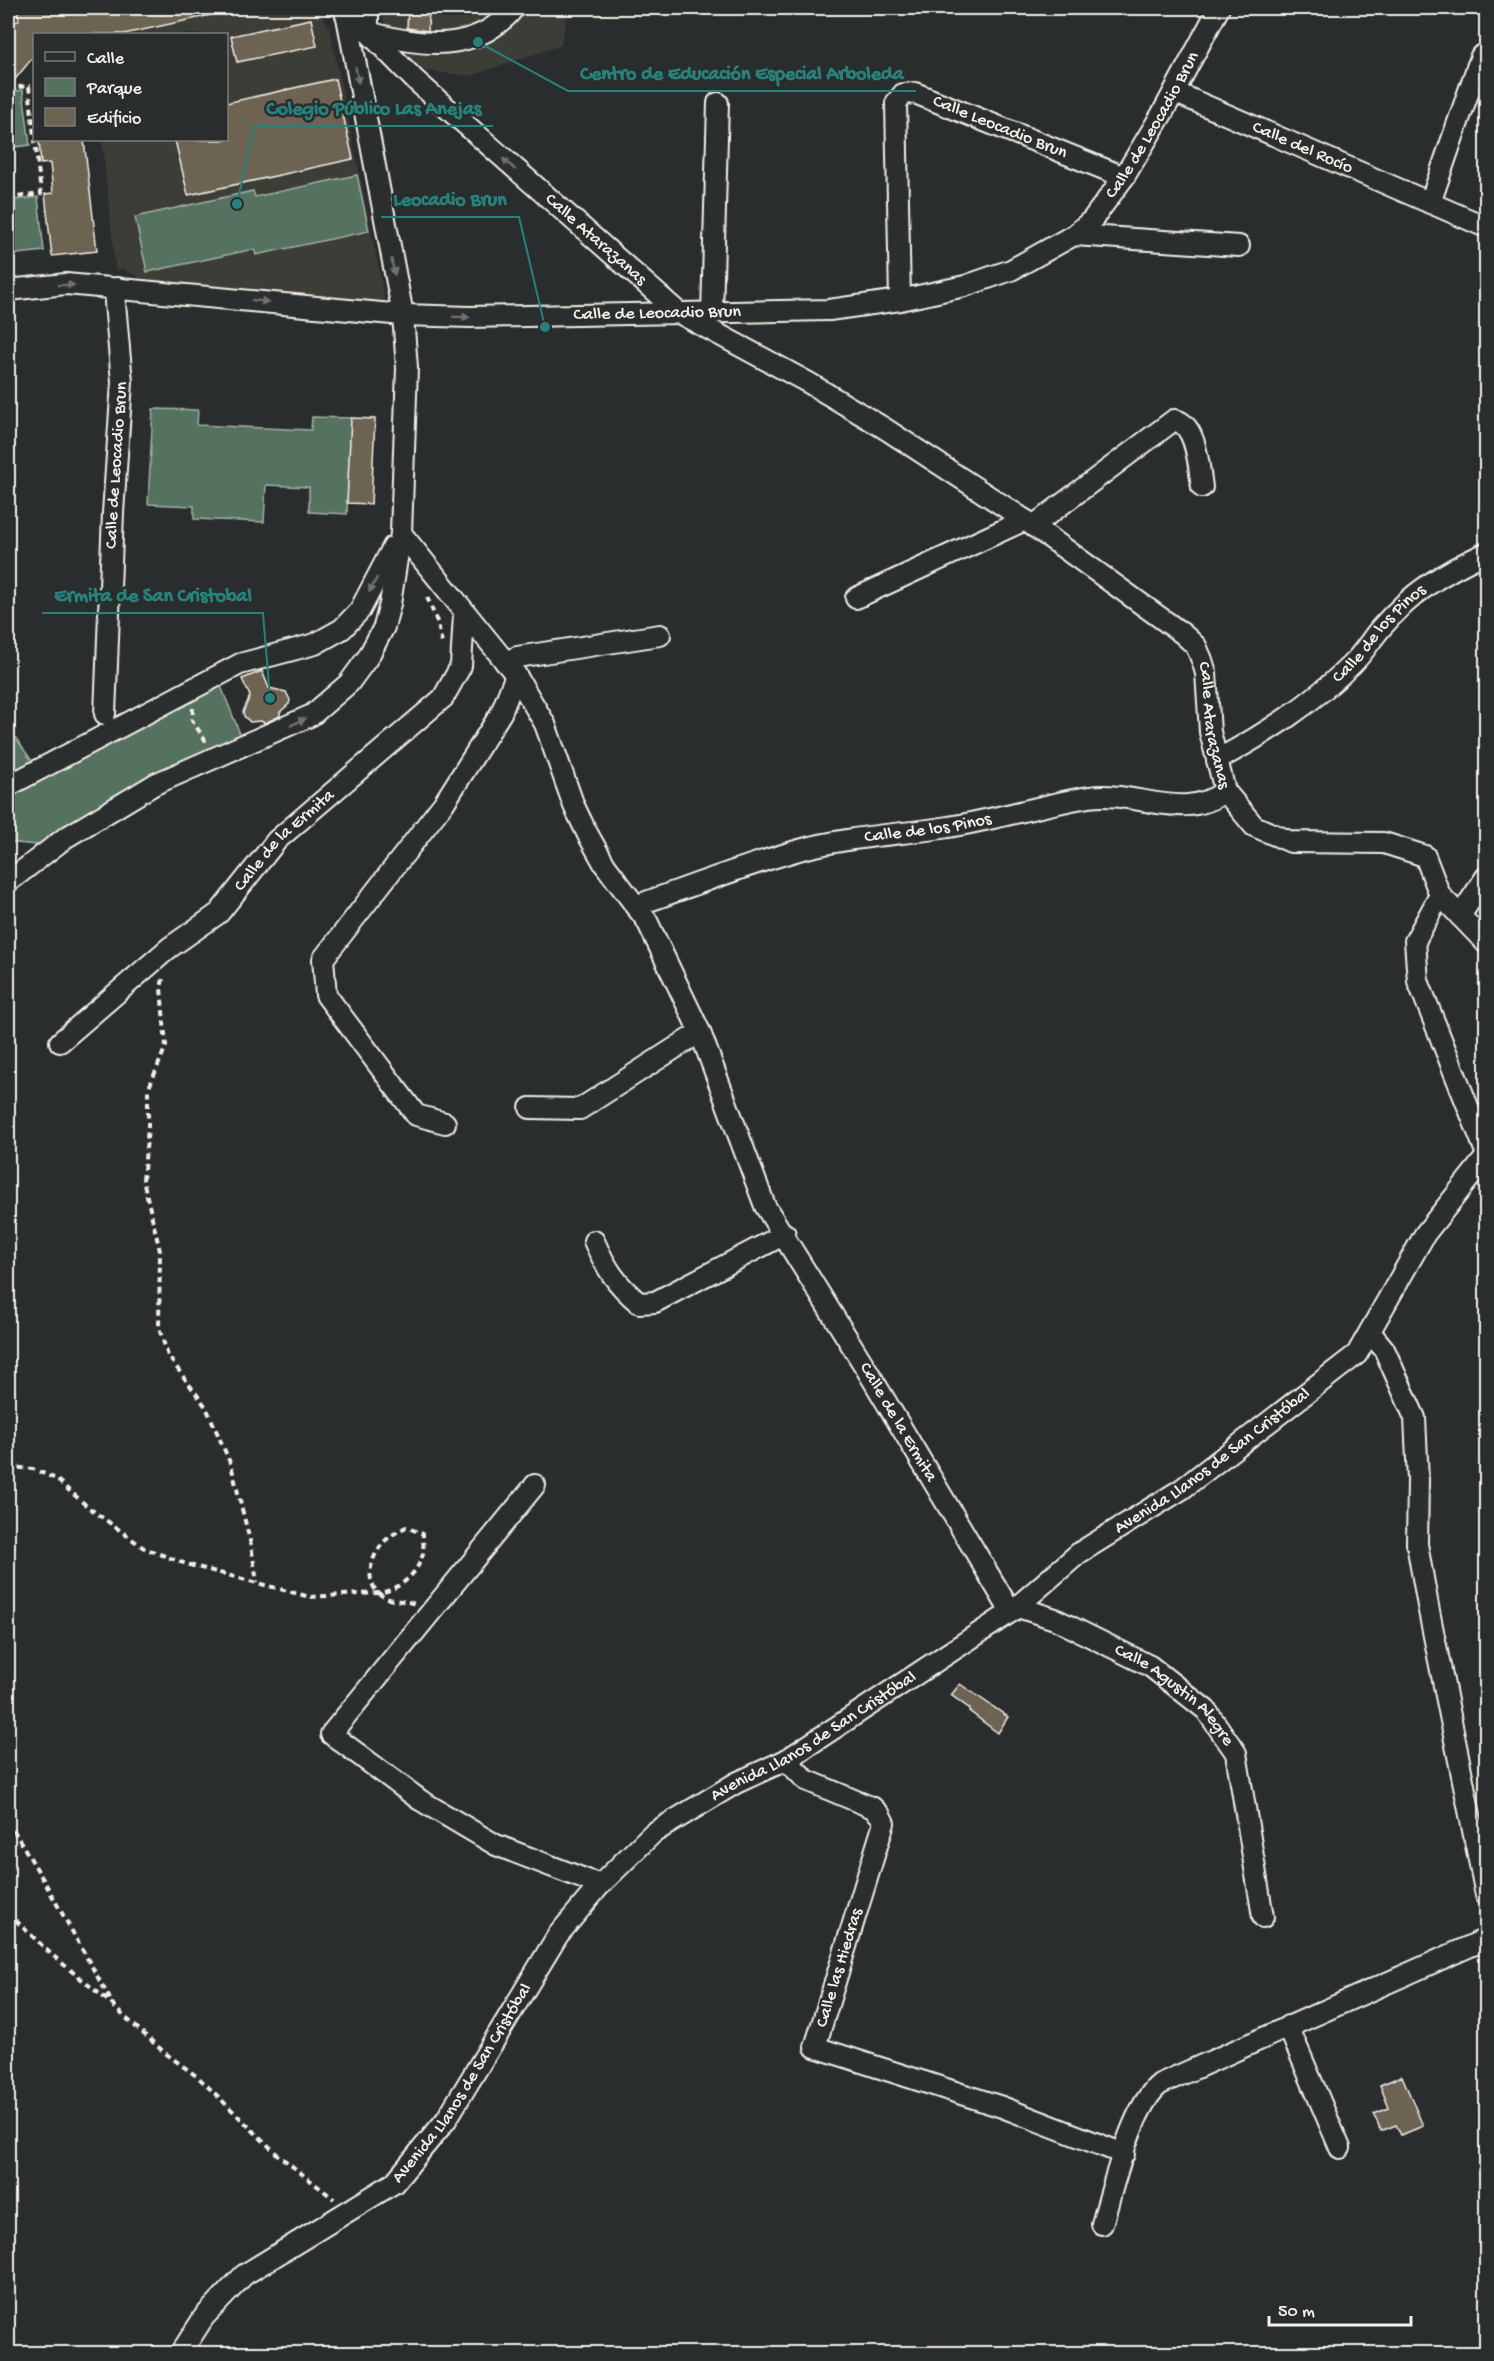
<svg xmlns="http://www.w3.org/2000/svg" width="1494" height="2361" viewBox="0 0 1494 2361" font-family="'Gochi Hand',sans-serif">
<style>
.built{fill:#3e3d39}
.green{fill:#557160;stroke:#a4b1a4;stroke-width:1.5}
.building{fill:#6c6353;stroke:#f4f1e8;stroke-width:1.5}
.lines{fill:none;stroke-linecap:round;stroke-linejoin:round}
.minor-casing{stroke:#f4f1e8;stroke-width:24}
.path{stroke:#f4f1e8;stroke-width:4;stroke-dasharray:6 4.5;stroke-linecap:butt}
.minor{stroke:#2a2d2e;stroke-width:20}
.oneway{fill:#71726f}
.labels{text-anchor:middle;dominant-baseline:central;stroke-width:5;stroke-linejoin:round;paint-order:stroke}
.street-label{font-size:18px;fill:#f4f1e8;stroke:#2a2d2e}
.leader{fill:none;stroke:#26827a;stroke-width:2}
.callout-dot{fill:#26827a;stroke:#2a2d2e;stroke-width:2}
.callout-label{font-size:20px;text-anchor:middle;font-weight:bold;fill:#26827a;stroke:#2a2d2e;stroke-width:5;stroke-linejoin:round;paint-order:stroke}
</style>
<rect width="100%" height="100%" fill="#2a2d2e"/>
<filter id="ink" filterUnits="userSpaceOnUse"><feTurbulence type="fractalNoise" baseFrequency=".0167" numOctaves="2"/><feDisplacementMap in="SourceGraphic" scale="12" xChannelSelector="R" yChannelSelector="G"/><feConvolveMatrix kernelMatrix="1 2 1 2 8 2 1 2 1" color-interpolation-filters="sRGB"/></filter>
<g filter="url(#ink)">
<path class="built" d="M84,8H316L329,26L386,305L139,281L138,276L121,268L116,272L102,140H226V34H88Z
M378,8H568L561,45L470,76L418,70L392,38Z"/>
<path class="green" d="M23,90L30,145L8,148V92Z
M357,175L369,231L256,255L254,249L147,272L135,217L253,191L255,197Z
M38,197L44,251L8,255V201Z
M153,409L198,410L197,425L311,430L312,417L351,418L347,514L309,512V487L266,485L264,522L194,519V506L148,504Z
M217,676L244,744L54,847L8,842V733L12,732L38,770Z"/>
<path class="building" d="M17,8H215L216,14L124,34H34V56L8,88V23L19,21Z
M408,8H429L428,31L407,28Z
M311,19L317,46L237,62L231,36Z
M335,79L353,159L188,195L175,140H226V103Z
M39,140H84L97,251L52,256L45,194L53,193L50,163L41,164Z
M351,418L375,419L371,504L347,503Z
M262,671L269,688L286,692L290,700L289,704L280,712V716L265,723L261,721L250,722L244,716L243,712L250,696L242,679Z
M960,1684L1008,1717L998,1733L969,1711L970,1709L951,1695Z
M1402,2076L1423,2126L1401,2135L1396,2125L1381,2131L1374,2114L1389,2108L1380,2085Z"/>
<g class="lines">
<defs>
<g id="minor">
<path d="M368,8V32C412,44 464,53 501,21C506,17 511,13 513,8"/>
<path id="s1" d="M347,17L368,32L414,79L679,313L809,383L884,428L1025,520L1183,634L1196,646L1202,660L1206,673L1210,732L1225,791L1254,826L1291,842L1384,843L1425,856L1440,895L1486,943"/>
<path id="s2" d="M1174,92L1486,227"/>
<path d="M1430,203L1481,56"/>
<path d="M1074,235L1239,246"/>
<path id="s3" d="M8,290L66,284L403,315L470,317L829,310L900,300L965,286L1011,270L1074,235L1092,220L1124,177L1163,112L1219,8"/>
<path id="s4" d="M900,300L896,103L903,94L915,93L1124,177"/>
<path d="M712,313L718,103"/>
<path d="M1033,526L1174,420C1197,423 1199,469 1202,487"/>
<path id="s5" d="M401,533L516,675L545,724L574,806L587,833L605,865L647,921L700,1032L765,1206L867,1370L1011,1612"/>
<path d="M856,598L1025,520"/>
<path d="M505,662L517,657L660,635"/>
<path id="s6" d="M105,714L113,513L122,382L115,303L118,288"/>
<path id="s7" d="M1217,760C1267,733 1310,705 1351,665C1362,655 1370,641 1380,629C1412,592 1442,573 1486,553"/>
<path d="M8,786L240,664L315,644L342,629L360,610L393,547"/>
<path d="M8,882L65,838L155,784L312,715L349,683L368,657L384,627L390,604L401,533L407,368L403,315L347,17L344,10"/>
<path d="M1440,895L1415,941L1418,981L1486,1152"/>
<path id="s8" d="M635,906C689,887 743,866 799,850C846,837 894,835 942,828C992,821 1040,805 1089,797C1136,790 1184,823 1225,791"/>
<path d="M1460,916L1486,877"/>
<path id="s9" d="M60,1042L169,948L219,913L277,840L443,698L461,666L464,614"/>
<path d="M530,1108L580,1109L700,1032"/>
<path d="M445,1123L416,1115L326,995L323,959L444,803L501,713L516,675"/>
<path d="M594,1241C606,1268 616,1284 639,1303L655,1302L785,1234"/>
<path d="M1370,1332L1384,1349L1415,1418L1418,1480L1417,1544L1428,1606L1486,1895"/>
<path d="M535,1485L331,1734L420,1800L496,1845L600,1885"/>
<path id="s10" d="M1018,1607L1055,1619L1150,1666L1206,1710L1236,1753L1263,1917"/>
<path d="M786,1760L806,1780L873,1808L880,1815L884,1823L815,2047L1002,2107L1124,2154"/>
<path d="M1288,2026L1340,2148"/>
<path d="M1102,2224C1113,2188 1131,2107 1160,2084L1486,1939"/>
<path id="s11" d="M180,2354L204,2317L244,2275L394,2183L446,2120L558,1935L600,1885L653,1833L736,1783L786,1760L1011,1612L1079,1553L1182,1489L1357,1354L1425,1234L1486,1157"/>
</g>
</defs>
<use href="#minor" class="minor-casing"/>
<path class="path" d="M8,88L29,86L34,136
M8,198L41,194L35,140
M427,597L438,624L442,644
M193,708L192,720L205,740H207
M163,979L161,988L166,1046L148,1090V1128L143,1180L160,1251L159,1328L168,1356L206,1407L231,1465L251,1545L257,1582
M8,1467L33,1469L56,1479L88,1507L144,1548L186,1564L310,1597L377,1593C398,1591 417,1575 423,1554C424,1548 423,1540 423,1534L406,1527C399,1531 391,1535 386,1540C371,1554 361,1584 384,1597C393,1602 406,1600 415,1604
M8,1821L44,1881L115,2008L165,2053L199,2078L278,2155L334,2199
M8,1913L51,1954L113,2005"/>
<use href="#minor" class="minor"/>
</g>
<defs><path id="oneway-solid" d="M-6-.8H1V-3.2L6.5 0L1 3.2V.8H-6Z" transform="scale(1.5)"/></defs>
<g class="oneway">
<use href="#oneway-solid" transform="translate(357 75) rotate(80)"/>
<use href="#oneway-solid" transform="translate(509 164) rotate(-138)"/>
<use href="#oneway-solid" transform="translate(393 267) rotate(79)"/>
<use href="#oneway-solid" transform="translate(66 285) rotate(-1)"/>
<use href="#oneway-solid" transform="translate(260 301) rotate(6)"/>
<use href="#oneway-solid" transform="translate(461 317) rotate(1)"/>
<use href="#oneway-solid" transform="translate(373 585) rotate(118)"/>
<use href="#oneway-solid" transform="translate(298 722) rotate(-26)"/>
</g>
</g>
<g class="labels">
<g class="street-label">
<text stroke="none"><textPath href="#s3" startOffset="1218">Calle de Leocadio Brun</textPath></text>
<text stroke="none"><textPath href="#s4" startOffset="312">Calle Leocadio Brun</textPath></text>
<text stroke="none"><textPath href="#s2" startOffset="140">Calle del Rocío</textPath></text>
<text stroke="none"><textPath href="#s1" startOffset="334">Calle Atarazanas</textPath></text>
<text stroke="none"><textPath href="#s3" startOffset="651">Calle de Leocadio Brun</textPath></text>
<text stroke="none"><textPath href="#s6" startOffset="249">Calle de Leocadio Brun</textPath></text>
<text stroke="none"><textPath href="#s7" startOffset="207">Calle de los Pinos</textPath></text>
<text stroke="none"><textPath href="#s1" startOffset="1143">Calle Atarazanas</textPath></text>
<text stroke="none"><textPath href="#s8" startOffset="304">Calle de los Pinos</textPath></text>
<text stroke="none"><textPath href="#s9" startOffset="303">Calle de la Ermita</textPath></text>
<text stroke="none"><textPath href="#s5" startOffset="1026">Calle de la Ermita</textPath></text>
<text stroke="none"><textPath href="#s11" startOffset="1389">Avenida Llanos de San Cristóbal</textPath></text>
<text stroke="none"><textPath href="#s10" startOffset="182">Calle Agustin Alegre</textPath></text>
<text stroke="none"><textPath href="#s11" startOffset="903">Avenida Llanos de San Cristóbal</textPath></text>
<text transform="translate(840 1968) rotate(-73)">Calle las Hiedras</text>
<text stroke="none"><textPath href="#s11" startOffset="399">Avenida Llanos de San Cristóbal</textPath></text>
</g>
</g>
<path class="leader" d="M478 42L568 91H916M237 204L254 126H493M545 327L519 217H381M270 698L263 613H42"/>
<g class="callout-dot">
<circle cx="478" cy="42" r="6"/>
<circle cx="237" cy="204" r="6"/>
<circle cx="545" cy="327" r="6"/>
<circle cx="270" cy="698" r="6"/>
</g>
<g class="callout-label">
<text x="742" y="79">Centro de Educación Especial Arboleda</text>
<text x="374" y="114">Colegio Público Las Anejas</text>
<text x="450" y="205">Leocadio Brun</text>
<text x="153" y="601">Ermita de San Cristobal</text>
</g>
<rect width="1494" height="2361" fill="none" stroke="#2a2d2e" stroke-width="30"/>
<rect x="15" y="15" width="1464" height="2331" fill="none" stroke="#f4f1e8" stroke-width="2" filter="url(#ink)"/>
<rect x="33" y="33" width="195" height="108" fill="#2a2d2e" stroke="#7b7b78" stroke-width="1.5"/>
<rect x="45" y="52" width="30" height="9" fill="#2a2d2e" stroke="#7b7b78" stroke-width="1.5"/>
<text x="87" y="63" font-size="18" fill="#f4f1e8">Calle</text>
<rect x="45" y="78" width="30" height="18" fill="#557160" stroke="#7b7b78" stroke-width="1.5"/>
<text x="87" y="93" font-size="18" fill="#f4f1e8">Parque</text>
<rect x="45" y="108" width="30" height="18" fill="#6c6353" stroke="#7b7b78" stroke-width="1.5"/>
<text x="87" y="123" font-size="18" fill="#f4f1e8">Edificio</text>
<path d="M1269 2316v9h142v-9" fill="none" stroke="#f4f1e8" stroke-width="3"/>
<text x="1278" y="2316" font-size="18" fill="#f4f1e8" stroke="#2a2d2e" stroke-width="4.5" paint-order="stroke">50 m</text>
</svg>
